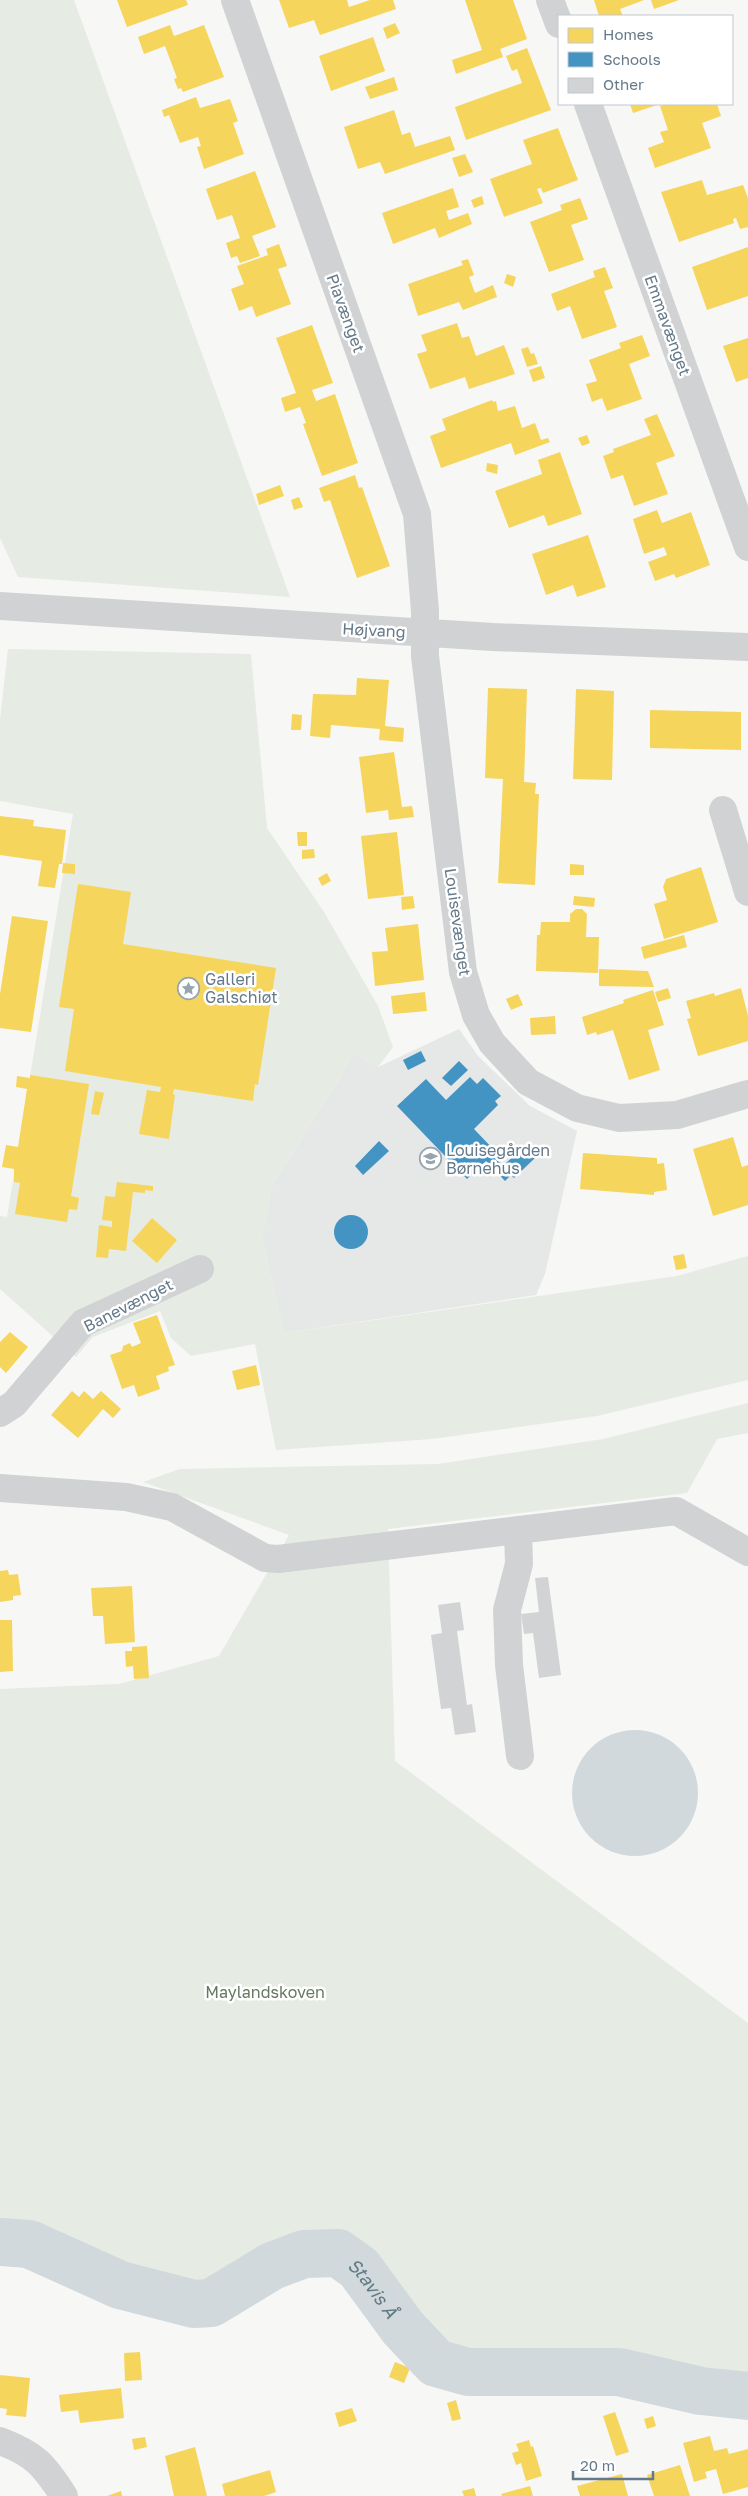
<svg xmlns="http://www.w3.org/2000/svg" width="748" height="2496" viewBox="0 0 748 2496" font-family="'Golos Text',sans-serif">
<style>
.built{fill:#e6e7e7}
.green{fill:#e6ebe4}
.water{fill:#d1d9dc}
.homes{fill:#f6d55c}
.schools{fill:#4393c3}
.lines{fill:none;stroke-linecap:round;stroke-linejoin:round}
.river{stroke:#d1d9dc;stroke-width:48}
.building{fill:#d2d3d4}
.minor{stroke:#d1d2d3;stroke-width:28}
.labels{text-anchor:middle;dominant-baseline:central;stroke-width:5;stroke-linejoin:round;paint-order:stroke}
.street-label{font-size:16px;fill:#647989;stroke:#fff}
.poi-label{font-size:16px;fill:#647989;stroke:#fff;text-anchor:start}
.park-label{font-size:16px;fill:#657a60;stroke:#fff}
.water-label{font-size:18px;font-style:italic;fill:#607b84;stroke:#fff}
</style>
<rect width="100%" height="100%" fill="#f7f7f6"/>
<path class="built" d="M459,1029L478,1056L530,1106L577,1131L545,1274L536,1295L284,1333L262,1238L271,1187L341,1076L354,1052L378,1067Z"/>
<path class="green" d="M0,0H74L290,597L18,577L0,538Z
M8,649L251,654L267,828L324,912L378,1006L393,1047L378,1067L354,1052L341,1076L271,1187L262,1238L284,1333L677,1276L748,1256V1380L597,1416L432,1439L276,1450L255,1344L191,1356L171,1338L160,1311L93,1337L76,1357L0,1289V1216L7,1217L73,814L0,801V720Z
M748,1403V1433L717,1439L687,1493L388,1529L395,1761L748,2023V2396L701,2391L619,2372H468L436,2363L403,2328L359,2268L338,2253L304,2254L272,2266L211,2303L194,2304L120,2285L29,2244L0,2242V1689L119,1684L219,1656L289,1535L143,1482L180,1469L438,1464L603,1439Z"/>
<path class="water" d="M572 1793a63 63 0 1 1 126 0a63 63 0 1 1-126 0Z"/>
<path class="homes" d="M117,0H186L188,5L127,27Z
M279,0H347L349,7L370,0H393L396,9L320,35L314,20L289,28Z
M465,0H513L527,39L500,49L503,57L456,74L452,60L482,50Z
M594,0H644L620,9L623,16H599Z
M651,0H679L654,9Z
M395,23L400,33L387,39L383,28Z
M170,25L174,36L204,25L224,77L183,92L181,88L178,89L174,79L177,78L165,46L144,54L138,37Z
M373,37L385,71L331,91L319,56Z
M527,48L551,110L466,140L455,107L522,83L517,69L512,71L506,56Z
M394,77L398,90L370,99L365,87Z
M196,97L200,108L230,99L238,121L233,123L244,154L204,169L197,147L201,146L198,137L180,143L169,115L164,117L162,110Z
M630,104H660L633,113Z
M666,104H717L721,116L702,123L711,148L655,168L648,148L664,142L660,132L668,130L660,106Z
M394,110L402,135L410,132L415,147L450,136L455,150L385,174L380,162L358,169L344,127Z
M558,128L578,180L543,193L541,188L537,189L543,203L504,217L490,179L532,164L523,140Z
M465,154L473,172L459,177L452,158Z
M255,171L276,227L252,236L260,256L240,263L237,256L231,258L226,243L240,238L232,215L217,220L206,189Z
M702,180L707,195L743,185L748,198V227L740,229L736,218L733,219L734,223L679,242L661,192Z
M453,188L459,207L446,211L449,220L468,213L472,224L439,238L435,228L393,244L382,213Z
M482,196L484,204L474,208L471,200Z
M580,198L588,219L571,225L584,260L549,272L530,222L562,210L560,205Z
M279,244L287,266L278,269L291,304L256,317L252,306L239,311L231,289L244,284L237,266L268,255L266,249Z
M748,247V296L707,310L692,267Z
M468,259L474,275L469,277L475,293L493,285L497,297L463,310L459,302L418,316L408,284L463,265L461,261Z
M605,267L613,288L604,291L617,327L582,339L570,306L557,311L551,294L595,277L593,271Z
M507,274L516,277L513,287L504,283Z
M457,323L462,338L469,336L476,356L504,345L515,374L469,389L465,377L430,389L417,354L427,351L421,335Z
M312,325L333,383L312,390L316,401L335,394L358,463L322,476L303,424L306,423L300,407L285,412L281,398L296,393L276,338Z
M642,335L650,356L629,364L642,399L607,411L602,398L592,402L586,384L597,381L589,360L621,348L619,343Z
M748,338V378L736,382L723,346Z
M528,347L531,354L534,353L538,364L527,367L521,349Z
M541,366L545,378L533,382L529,370Z
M492,400L493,402L496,401L498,411L515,406L522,428L535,423L541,440L548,438L550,442L515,455L511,443L441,468L430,436L446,430L442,419Z
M657,414L675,456L656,463L668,494L634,506L623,475L611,479L603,456L614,452L613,449L651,435L644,419Z
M587,435L590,443L582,446L578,438Z
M560,452L582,514L548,526L544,515L509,528L495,491L542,474L538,460Z
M487,463L498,465L497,474L486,471Z
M355,475L359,488L362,487L390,566L357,578L330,500L324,502L319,488Z
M280,485L284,496L259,505L256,494Z
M299,497L303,507L294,510L291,500Z
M657,510L662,523L691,512L710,565L676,578L674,574L655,581L648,562L667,555L664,547L644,554L633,519Z
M588,535L606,587L577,597L573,585L546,595L532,554Z
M357,678L389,680L385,726L404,728L403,742L379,740L380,729L331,725L330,738L310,736L313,694L356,695Z
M488,688L527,689L524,782L536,783L535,794H539L535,885L498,883L503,779L485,778Z
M576,689L614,691L612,780L573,779Z
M650,710L741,712V750L650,748Z
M292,714L302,715L301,730H291Z
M394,752L402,807L412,806L414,817L389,820L388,810L366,813L359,757Z
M0,816L34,820L33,826L66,830L62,864H59L55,888L38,886L42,861L0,855Z
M297,832H307V846H298Z
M397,832L404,895L368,899L361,836Z
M314,849L315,858L302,859V850Z
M63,863L75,864V874L62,873Z
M570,864L584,865V875H570Z
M701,867L718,922L664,939L654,904L667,900L663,887L666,879Z
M327,873L331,881L322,886L318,878Z
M78,884L131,892L123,944L276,968L258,1085L255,1084L253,1101L174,1089L173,1094L175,1095L169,1139L139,1134L147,1090L160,1092L161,1087L65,1071L74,1009L59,1007Z
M413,896L415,908L402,910L401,897Z
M574,896L595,898L594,907L573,905Z
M576,909H582L587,914L586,937H599L598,973L536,971L537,935H540L541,922H570V914Z
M12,916L48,921L31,1032L0,1028V994Z
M418,924L424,980L375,986L372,952L388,951L385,928Z
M684,935L687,947L644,959L641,947Z
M599,969L648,971L654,987L599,986Z
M668,988L671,998L658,1002L655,992Z
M741,988L748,1016V1041L698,1056L687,1019L691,1018L686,1001L714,993L715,996Z
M653,990L664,1025L648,1030L660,1070L629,1080L613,1030L597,1035L596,1032L587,1035L582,1017L624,1003L623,1000Z
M425,992L427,1011L393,1014L391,996Z
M518,994L523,1005L511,1010L506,999Z
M555,1016L556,1034L531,1035L530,1018Z
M30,1075L89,1084L71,1196L79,1198L77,1210L69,1209L67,1222L15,1214L20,1183L14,1182V1169L2,1167L6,1145L18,1147L27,1089L16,1087L17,1076L30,1078Z
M95,1091L104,1093L99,1115L91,1114Z
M733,1137L742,1167L748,1165V1205L713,1216L693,1149Z
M583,1153L657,1158V1164L664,1163L667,1190L654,1192V1195L580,1189Z
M117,1182L153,1186V1191L145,1190V1193L133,1192L126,1251L109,1249L108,1258L96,1257L99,1225L112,1227V1221L102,1220L105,1196L115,1197Z
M152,1218L177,1240L157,1263L132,1241Z
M684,1254L687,1268L676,1270L673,1256Z
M157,1315L175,1365L168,1367L169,1371L156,1376L160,1389L138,1397L134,1385L122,1389L110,1355L122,1351L123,1346L130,1343L132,1347L141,1343L133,1323Z
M10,1332L28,1347L6,1373L0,1367V1342Z
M256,1365L260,1385L237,1390L232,1371Z
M72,1391L79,1397L84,1391L93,1399L101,1391L121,1409L113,1418L103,1409L78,1438L51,1415Z
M8,1570L9,1575L18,1574L21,1595L13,1596V1600L0,1602V1571Z
M132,1586L135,1642L105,1644L103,1616H93L91,1588Z
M0,1620H12L13,1671L0,1672Z
M147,1646L149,1678L134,1679L133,1666L126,1667L125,1651H132V1647Z
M140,2352L142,2380L125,2381L124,2353Z
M395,2362L410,2368L404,2383L389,2377Z
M0,2375L30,2378L26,2417L6,2415L7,2409L0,2408Z
M121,2388L124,2418L80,2423L78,2410L61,2412L59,2395Z
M456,2400L461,2419L452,2421L447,2403Z
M352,2408L357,2421L339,2427L335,2413Z
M615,2412L629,2452L616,2456L603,2416Z
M653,2416L656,2426L647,2429L644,2419Z
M710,2436L714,2451L727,2448L729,2454L748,2449V2487L723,2494L716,2469L705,2472L707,2478L694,2482L683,2443Z
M145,2437L147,2447L134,2450L132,2439Z
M529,2440L531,2447L533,2446L542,2476L526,2481L521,2463L516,2465L512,2453L519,2451L516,2444Z
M195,2447L207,2496H174L165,2456Z
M680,2465L690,2496H654L647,2475Z
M270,2470L276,2492L264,2496H225L222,2484Z
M622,2474L628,2496H580L577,2486Z
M530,2486L533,2496H502L501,2494Z
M474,2488L476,2496H464L462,2491Z
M121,2491L122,2496H107Z"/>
<path class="schools" d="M421,1051L426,1061L408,1070L403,1060Z
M459,1061L468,1070L451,1086L442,1078Z
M470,1077L477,1084L483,1078L501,1096L495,1101L498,1105L474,1129L496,1152L492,1155L503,1166L524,1146L535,1158L514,1178L511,1175L505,1181L486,1161L467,1179L397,1106L426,1079L446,1100Z
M379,1141L389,1151L363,1175L355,1166Z
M334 1232a17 17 0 1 1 34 0a17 17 0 1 1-34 0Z"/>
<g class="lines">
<path class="river" id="s1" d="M0,2242L29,2244L120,2285L194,2304L211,2303L272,2266L304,2254L338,2253L359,2268L403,2328L436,2363L468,2372H619L701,2391L748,2396"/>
</g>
<path class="building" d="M548,1577L561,1675L539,1678L533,1633L524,1634L521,1614L539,1612L535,1578Z
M460,1602L464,1630L457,1631L467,1705L472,1704L476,1732L455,1735L451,1708L441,1709L431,1635L442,1633L438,1605Z"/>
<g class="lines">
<path class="minor" d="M235,0L417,514L425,611V656L463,972L476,1015L492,1043L528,1082L577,1108L619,1118L677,1115L748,1094
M550,0L559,24
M588,104L748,547
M0,606L493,637L748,647
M723,810L748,892
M0,1413L14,1404L83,1323L200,1269
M0,1488L126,1497L172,1507L265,1558L278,1559L676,1511L748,1552
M518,1530L519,1564L507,1610L509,1665L520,1756
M0,2441C35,2454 44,2465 64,2496"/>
</g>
<defs>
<symbol id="sight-ring" viewBox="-11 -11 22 22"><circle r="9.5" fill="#fff" stroke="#97a5af" stroke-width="1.5"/><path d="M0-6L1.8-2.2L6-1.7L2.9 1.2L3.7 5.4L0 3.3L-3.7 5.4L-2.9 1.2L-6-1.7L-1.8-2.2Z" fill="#97a5af"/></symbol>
<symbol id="school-ring" viewBox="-11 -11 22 22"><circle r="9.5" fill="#fff" stroke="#97a5af" stroke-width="1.5"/><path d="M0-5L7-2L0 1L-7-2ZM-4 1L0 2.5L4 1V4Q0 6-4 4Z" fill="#97a5af"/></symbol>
</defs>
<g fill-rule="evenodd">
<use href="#sight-ring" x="176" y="976" width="25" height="25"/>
<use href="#school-ring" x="418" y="1146" width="25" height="25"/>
</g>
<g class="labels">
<g class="street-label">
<text transform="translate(346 313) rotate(70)">Piavænget</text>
<text transform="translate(668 325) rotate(70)">Emmavænget</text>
<text transform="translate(374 630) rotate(3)">Højvang</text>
<text transform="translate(458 922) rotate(82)">Louisevænget</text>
<text transform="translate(128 1305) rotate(-27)">Banevænget</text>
</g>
<g class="poi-label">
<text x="205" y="979">Galleri<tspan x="205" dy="18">Galschiøt</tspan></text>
<text x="446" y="1150">Louisegården<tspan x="446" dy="18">Børnehus</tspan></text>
</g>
<g class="park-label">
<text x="265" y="1992">Maylandskoven</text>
</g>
<g class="water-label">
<text stroke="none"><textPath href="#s1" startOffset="412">Stavis Å</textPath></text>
</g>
</g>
<rect x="558" y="15" width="175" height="90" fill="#ffffff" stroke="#c1c9d0"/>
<rect x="568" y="28" width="25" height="15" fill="#f6d55c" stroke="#c1c9d0"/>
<text x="603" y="40" font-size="15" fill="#647989">Homes</text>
<rect x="568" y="52" width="25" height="15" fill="#4393c3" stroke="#c1c9d0"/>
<text x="603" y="65" font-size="15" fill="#647989">Schools</text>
<rect x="568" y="78" width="25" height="15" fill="#d2d3d4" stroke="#c1c9d0"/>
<text x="603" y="90" font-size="15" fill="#647989">Other</text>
<path d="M573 2471v8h80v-8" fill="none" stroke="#647989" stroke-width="2.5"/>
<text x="580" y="2471" font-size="15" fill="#647989" stroke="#ffffff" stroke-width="4" paint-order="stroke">20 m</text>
</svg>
